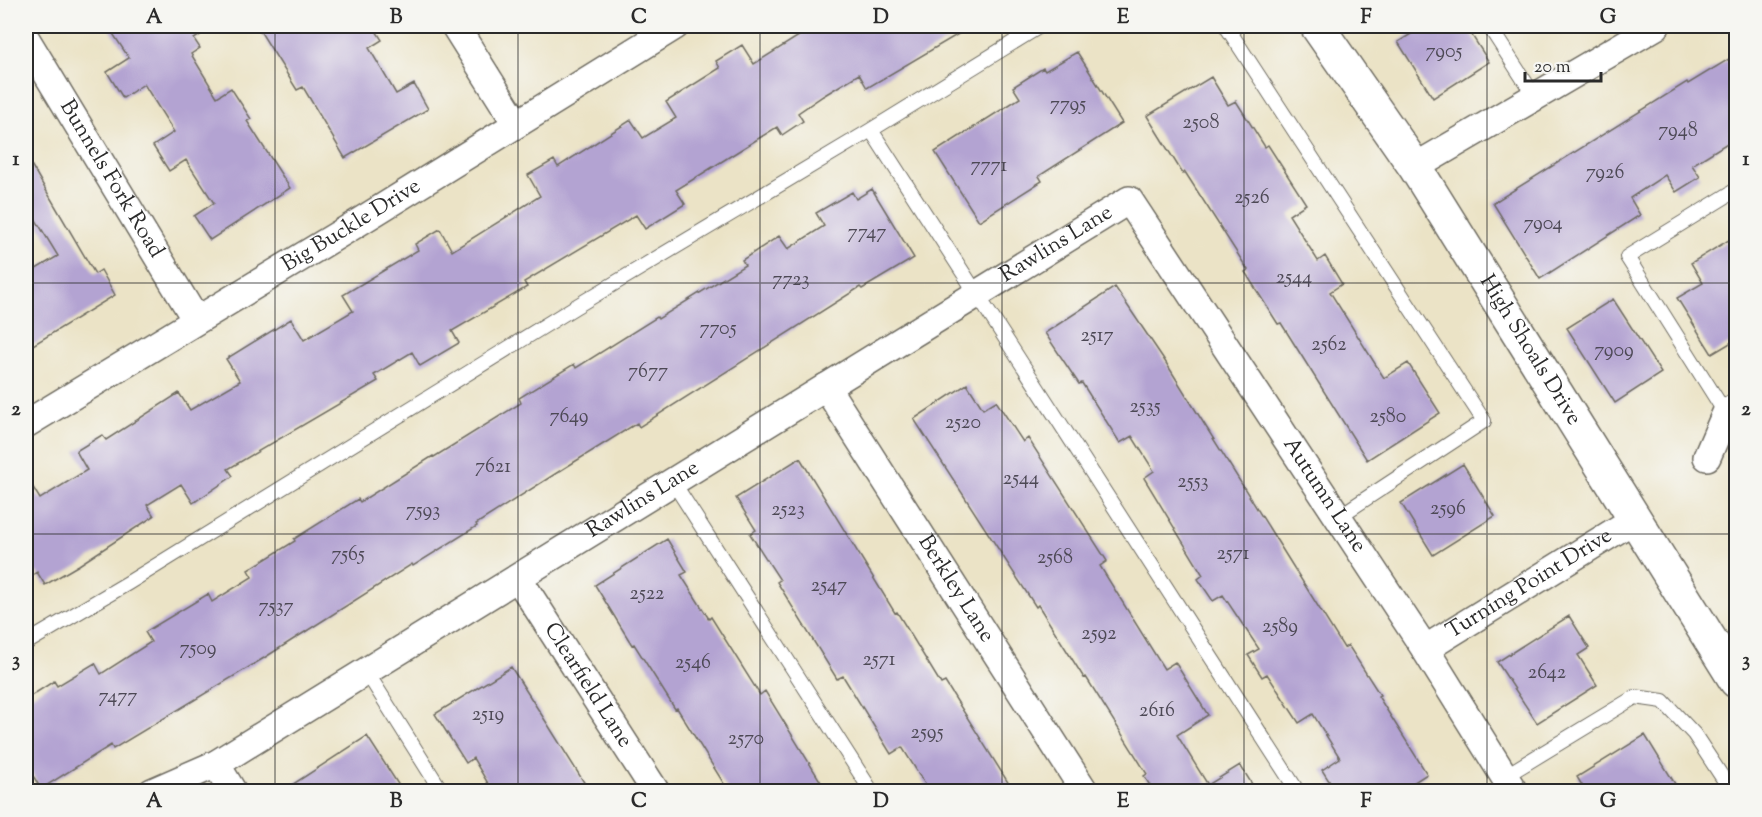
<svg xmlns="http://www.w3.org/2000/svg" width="1762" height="817" viewBox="0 0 1762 817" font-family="'Sorts Mill Goudy',serif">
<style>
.building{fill:#b3a3d2}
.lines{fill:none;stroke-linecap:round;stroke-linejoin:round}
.service-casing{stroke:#6e6b61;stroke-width:16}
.minor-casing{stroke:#6e6b61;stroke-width:30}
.tertiary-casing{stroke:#6e6b61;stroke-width:36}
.service{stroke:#fff;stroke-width:14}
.minor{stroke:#fff;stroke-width:27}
.tertiary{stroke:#fff;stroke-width:33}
.grid{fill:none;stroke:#2b2b2b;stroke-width:1.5;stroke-opacity:0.55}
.labels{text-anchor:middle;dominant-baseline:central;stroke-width:6;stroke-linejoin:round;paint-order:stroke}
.number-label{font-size:20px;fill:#4d4955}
.street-label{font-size:22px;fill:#2b2b2b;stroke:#f6f6f2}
.neatline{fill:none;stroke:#2b2b2b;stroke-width:2}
.grid-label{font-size:20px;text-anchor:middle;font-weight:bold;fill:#2b2b2b}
</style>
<rect width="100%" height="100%" fill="#f6f6f2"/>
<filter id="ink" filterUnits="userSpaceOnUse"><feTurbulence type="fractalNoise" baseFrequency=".0167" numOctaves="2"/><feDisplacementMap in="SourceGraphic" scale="12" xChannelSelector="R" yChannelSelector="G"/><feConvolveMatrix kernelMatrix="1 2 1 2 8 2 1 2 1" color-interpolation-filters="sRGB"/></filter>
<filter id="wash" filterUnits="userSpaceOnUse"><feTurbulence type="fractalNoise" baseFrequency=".008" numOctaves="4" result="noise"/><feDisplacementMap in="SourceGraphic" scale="24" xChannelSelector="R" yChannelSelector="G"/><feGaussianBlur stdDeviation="1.35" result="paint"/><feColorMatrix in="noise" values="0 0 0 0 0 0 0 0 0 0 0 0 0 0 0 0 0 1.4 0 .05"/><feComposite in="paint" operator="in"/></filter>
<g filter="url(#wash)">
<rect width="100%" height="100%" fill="#ebe3c6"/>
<g id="blocks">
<path class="building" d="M108,26H214L194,39L200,48L191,54L217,97L231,88L251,119L247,121L290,188L210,240L194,216L214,203L186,160L169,171L153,146L174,132L144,84L123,98L107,72L129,58Z
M257,26H373L382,40L369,48L396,94L414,84L428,109L345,158L303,87L297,90Z
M797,26H972L867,88L859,74L823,96L798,113L803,121L782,135L777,127L676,190L685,204L645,229L636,215L524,282L527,287L452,331L459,343L420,366L412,352L374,375L378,381L228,469L233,476L193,503L181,484L147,505L154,516L79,565L45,585L37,572L26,579V476L40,499L87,470L76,451L102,435L106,440L179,393L190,410L240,381L226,359L291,319L304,340L353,311L343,295L418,250L415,244L440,229L452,251L540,196L528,175L554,160L558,167L631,120L643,138L676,118L666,102L720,68L716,61L742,45L754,64L802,34Z
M1424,26H1466L1489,62L1433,98L1398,42Z
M1077,52L1122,123L1039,176L1042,181L979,221L935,152L1020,98L1013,87L1043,68L1045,71Z
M1737,54V137L1692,165L1700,177L1676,192L1665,175L1630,198L1640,215L1540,279L1493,203L1687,82L1688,84Z
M1211,77L1228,105L1236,101L1265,147L1268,145L1306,204L1289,215L1318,261L1325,256L1342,284L1330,292L1384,378L1408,363L1440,413L1367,460L1281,323L1278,324L1245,272L1248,270L1185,172L1183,174L1147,116Z
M26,156L95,274L101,270L115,295L33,345L26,333V275L58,256L33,215L26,220Z
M872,189L914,258L862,289L860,287L639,427L637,423L563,469L476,524L477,526L413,566L412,564L264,658L113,749L111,745L41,789L26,764V699L54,681L57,686L95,663L101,674L151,642L145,632L208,594L212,602L252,577L248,570L295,541L294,539L358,499L360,502L433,456L434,457L521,403L519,398L574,364L576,368L657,317L658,319L745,265L742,260L779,236L788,249L824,226L816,213L852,192L856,199Z
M1737,235V339L1712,354L1677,298L1703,283L1691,263Z
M1115,287L1163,358L1344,648L1348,645L1380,695L1378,696L1427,774L1399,792H1336L1322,770L1340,758L1313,714L1299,723L1267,674L1262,677L1248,655L1259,649L1223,595L1213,601L1198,579L1203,575L1144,478L1154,471L1132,436L1120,443L1082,383L1079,384L1045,333Z
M1613,299L1661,373L1615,403L1567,328Z
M967,384L983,409L996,401L1023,442L1028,438L1107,561L1100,566L1164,669L1175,662L1208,715L1177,735L1208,785L1240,765L1257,792H1154L1144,776L1147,774L1086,677L1084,678L1038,605L1036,607L914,419Z
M800,458L895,613L897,612L941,684L945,682L1014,792H930L902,747L891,754L843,676L837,679L777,582L780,580L750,534L756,530L736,498Z
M1463,464L1495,516L1433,555L1401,503Z
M667,539L687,572L681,575L709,619L711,617L760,695L765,691L827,792H729L677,708L675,709L634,644L632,645L595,585Z
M1569,616L1589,648L1578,655L1597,685L1537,723L1497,662Z
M511,667L550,728L590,792H493L473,758L466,763L435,714Z
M1645,735L1680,792H1586L1577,777Z
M367,736L403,792H281Z"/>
</g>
</g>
<g filter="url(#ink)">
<use href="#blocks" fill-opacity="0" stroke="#6e6b61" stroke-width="1.5"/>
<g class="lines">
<defs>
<path id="service" d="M1040,26L871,130L1298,792
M1226,26L1484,421L1338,517
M1489,26L1535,97
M1736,190L1627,257L1736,430
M673,482L872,792
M26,643L128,583L575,307L871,130
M366,671L442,792
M1505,776L1635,697L1663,701L1694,734L1732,792"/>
<g id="minor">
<path d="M455,26L516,123"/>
<path id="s1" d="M26,39L196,320"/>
<path d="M1415,167L1656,26"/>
<path id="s2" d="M826,387L1085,792"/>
<path id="s3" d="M26,424L351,227L675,26"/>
<path d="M1707,457L1726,413L1736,407"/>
<path id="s4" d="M518,578L656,792"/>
<path id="s5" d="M1425,649L1635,519"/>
<path d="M216,764L233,792"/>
<path id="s6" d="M152,792L216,764L1129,200L1425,649L1514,792"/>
</g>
<g id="tertiary">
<path id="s7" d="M1317,26L1415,167L1736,681"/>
</g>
</defs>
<use href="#service" class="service-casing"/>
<use href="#minor" class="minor-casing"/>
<use href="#tertiary" class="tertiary-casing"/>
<use href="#service" class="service"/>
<use href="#minor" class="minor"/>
<use href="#tertiary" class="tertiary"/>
</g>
</g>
<path class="grid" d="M275,26V792M518,26V792M760,26V792M1002,26V792M1244,26V792M1487,26V792M26,283H1736M26,534H1736"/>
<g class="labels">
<g class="number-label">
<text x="1444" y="52">7905</text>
<text x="1068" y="105">7795</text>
<text x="1201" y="123">2508</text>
<text x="1678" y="131">7948</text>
<text x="989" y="166">7771</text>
<text x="1605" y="173">7926</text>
<text x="1252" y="198">2526</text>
<text x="1543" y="224">7904</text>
<text x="867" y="233">7747</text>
<text x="1294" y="278">2544</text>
<text x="791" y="280">7723</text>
<text x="718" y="329">7705</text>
<text x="1097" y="336">2517</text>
<text x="1329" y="345">2562</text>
<text x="1614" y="351">7909</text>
<text x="648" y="372">7677</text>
<text x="1145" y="407">2535</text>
<text x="569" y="417">7649</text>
<text x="1388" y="417">2580</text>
<text x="963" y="423">2520</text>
<text x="493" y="467">7621</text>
<text x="1021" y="479">2544</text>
<text x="1193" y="482">2553</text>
<text x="1448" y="509">2596</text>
<text x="788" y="510">2523</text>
<text x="423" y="511">7593</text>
<text x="1233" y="554">2571</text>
<text x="348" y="555">7565</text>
<text x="1055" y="558">2568</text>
<text x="829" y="586">2547</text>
<text x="647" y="594">2522</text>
<text x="276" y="607">7537</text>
<text x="1280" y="627">2589</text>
<text x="1099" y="634">2592</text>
<text x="198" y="649">7509</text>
<text x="879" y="660">2571</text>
<text x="693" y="663">2546</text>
<text x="1547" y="673">2642</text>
<text x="118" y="697">7477</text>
<text x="1157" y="711">2616</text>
<text x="488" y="715">2519</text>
<text x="927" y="733">2595</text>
<text x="746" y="739">2570</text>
</g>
<g class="street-label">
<text stroke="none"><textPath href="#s1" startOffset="164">Bunnels Fork Road</textPath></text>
<text stroke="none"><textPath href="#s3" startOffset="381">Big Buckle Drive</textPath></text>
<text stroke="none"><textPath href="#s6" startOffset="1058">Rawlins Lane</textPath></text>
<text stroke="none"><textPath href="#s7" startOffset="388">High Shoals Drive</textPath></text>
<text stroke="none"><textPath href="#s6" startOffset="1497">Autumn Lane</textPath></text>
<text stroke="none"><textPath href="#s6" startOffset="572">Rawlins Lane</textPath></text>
<text stroke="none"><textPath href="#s5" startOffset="123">Turning Point Drive</textPath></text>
<text stroke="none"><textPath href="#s2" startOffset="240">Berkley Lane</textPath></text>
<text stroke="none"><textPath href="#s4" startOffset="128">Clearfield Lane</textPath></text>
</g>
</g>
<rect width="1762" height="817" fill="none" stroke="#f6f6f2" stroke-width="66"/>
<path d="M1525 72v9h76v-9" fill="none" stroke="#2b2b2b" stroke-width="3"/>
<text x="1534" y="72" font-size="18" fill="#2b2b2b" stroke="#f6f6f2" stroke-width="4.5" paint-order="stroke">20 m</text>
<rect x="33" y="33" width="1696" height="751" class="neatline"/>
<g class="grid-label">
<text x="154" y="23">A</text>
<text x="396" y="23">B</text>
<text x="639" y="23">C</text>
<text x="881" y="23">D</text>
<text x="1123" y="23">E</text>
<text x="1366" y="23">F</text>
<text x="1608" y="23">G</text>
<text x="16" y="165">1</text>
<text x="1746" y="165">1</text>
<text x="16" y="415">2</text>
<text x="1746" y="415">2</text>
<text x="16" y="666">3</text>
<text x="1746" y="666">3</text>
<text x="154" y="807">A</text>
<text x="396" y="807">B</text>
<text x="639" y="807">C</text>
<text x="881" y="807">D</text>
<text x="1123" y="807">E</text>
<text x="1366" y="807">F</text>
<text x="1608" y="807">G</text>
</g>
</svg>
